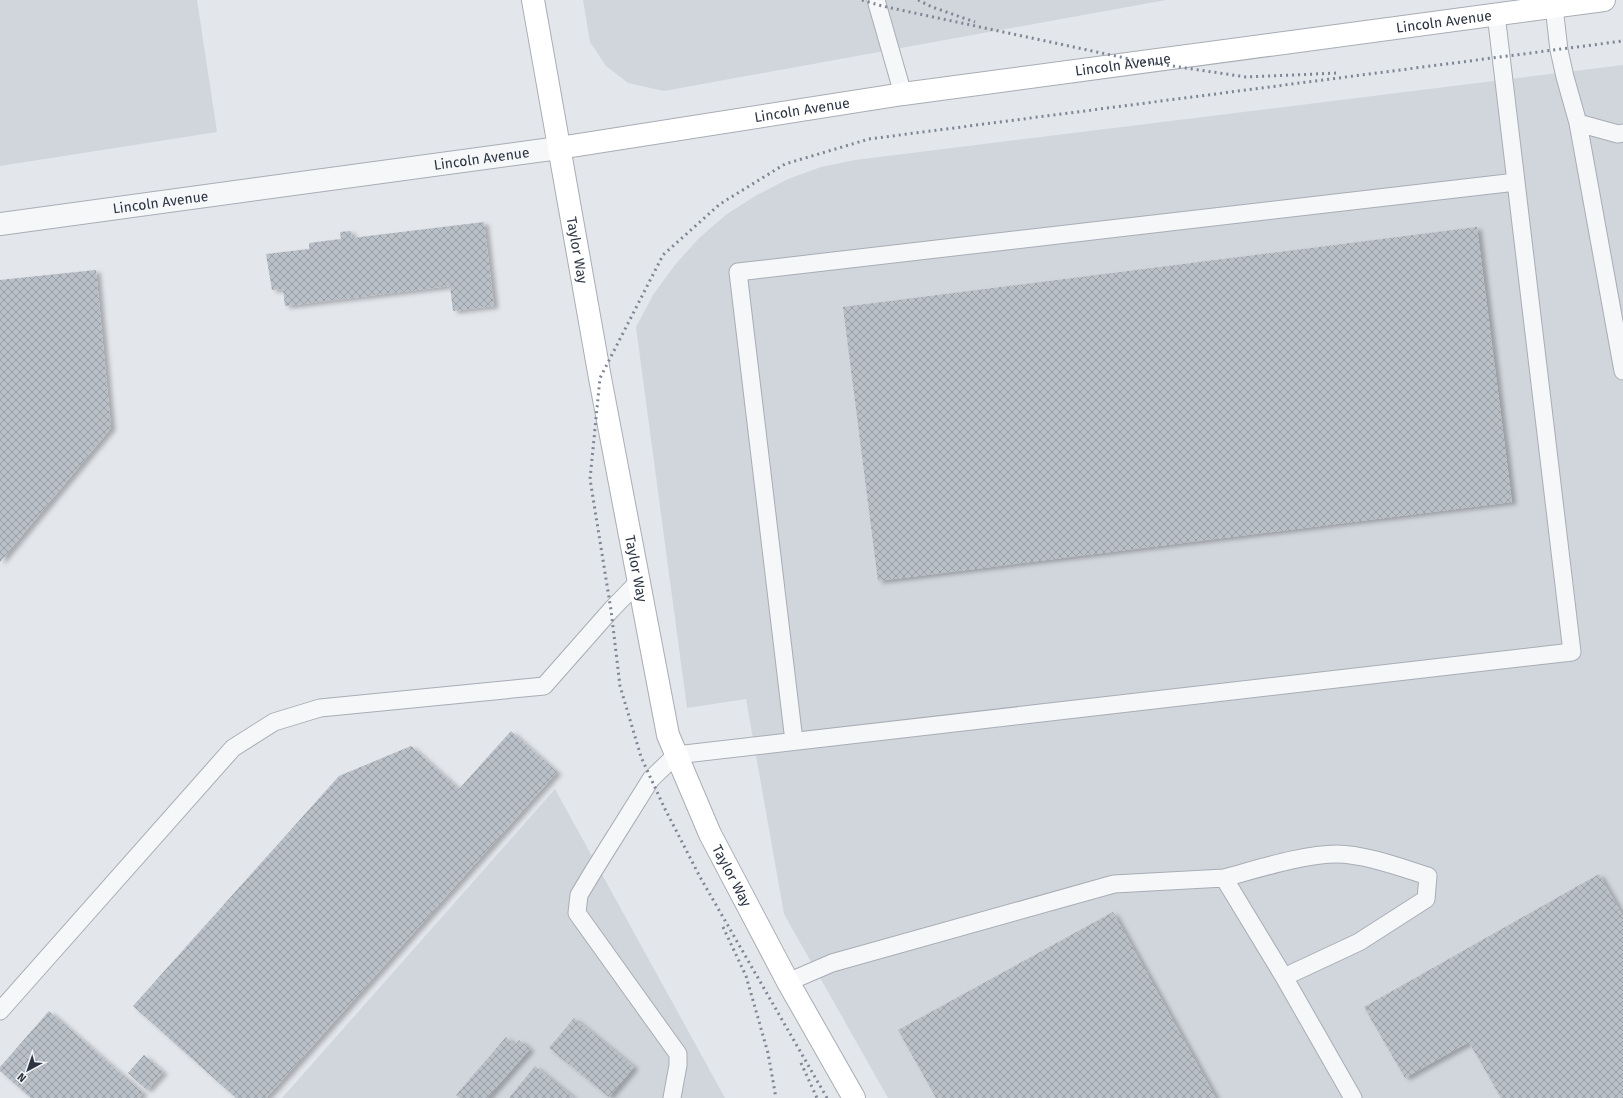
<svg xmlns="http://www.w3.org/2000/svg" width="1623" height="1098" viewBox="0 0 1623 1098" font-family="'Fira Sans',sans-serif">
<style>
.built{fill:#d1d6dd}
.building{fill:url(#building-cross-hatch);filter:url(#shadow)}
.lines{fill:none;stroke-linecap:round;stroke-linejoin:round}
.lane-casing{stroke:#a8adb5;stroke-width:19}
.street-casing{stroke:#a8adb5;stroke-width:24}
.secondary-casing{stroke:#a8adb5;stroke-width:24}
.lane{stroke:#f6f7f9;stroke-width:17}
.street{stroke:#f6f7f9;stroke-width:22}
.secondary{stroke:#fff;stroke-width:22}
.rail{stroke:#7d8695;stroke-width:3;stroke-dasharray:2 4;stroke-linecap:butt}
.labels{text-anchor:middle;dominant-baseline:central;stroke-width:3;stroke-linejoin:round;paint-order:stroke}
.street-label{font-size:14px;fill:#2b3443;stroke:#f3f5f8}
</style>
<defs>
<pattern id="building-cross-hatch" width="8" height="8" patternUnits="userSpaceOnUse"><rect width="8" height="8" fill="#bac0c8"/><path d="M0 0l8 8M0 8l8-8" fill="none" stroke="#979da4"/></pattern>
<filter id="shadow"><feDropShadow dx="4.5" dy="2.5" stdDeviation="2" flood-color="#0004"/></filter>
</defs>
<rect width="100%" height="100%" fill="#e3e6eb"/>
<path class="built" d="M0,0H197L217,132L0,166Z
M583,0H1166L664,91L628,83L606,66L590,42Z
M1623,65V1098H888L784,914L746,699L687,708L636,327L653,295L675,265L699,238L727,214L757,195L788,179L821,167L855,160Z
M555,789L725,1098H282Z"/>
<path class="building" d="M484,222L494,306L453,311L450,286L285,306L283,289L272,290L266,254L309,249V243L341,239L340,232L351,231L352,238Z
M1477,227L1512,502L878,581L843,307Z
M96,270L111,428L0,562V280Z
M511,731L557,772L266,1098H236L133,1006L339,776L411,746L459,789Z
M1599,874L1623,916V1098H1501L1469,1042L1405,1078L1364,1007Z
M1113,912L1216,1098H936L898,1030Z
M49,1011L143,1093L139,1098H31L0,1071V1067Z
M574,1018L634,1067L609,1097L549,1048Z
M506,1037L515,1045L519,1040L530,1049L487,1098H460L456,1095Z
M144,1055L163,1072L147,1090L128,1073Z
M535,1066L574,1098H509Z"/>
<g class="lines">
<defs>
<path id="lane" d="M876,0L903,94
M1554,7L1559,50L1565,77L1578,123L1618,134L1623,133
M1578,123L1623,371
M794,741L738,272L1516,182
M1224,878C1258,869 1303,854 1337,854C1364,854 1402,868 1428,876L1426,899L1359,942L1284,977
M788,982L832,963L1114,884L1224,878L1284,977L1353,1098
M0,1011L233,748L274,722L320,708L544,686L611,610L639,581
M672,1098L678,1065V1054L577,913L579,895L594,870L651,779L676,755L1572,652L1496,14"/>
<g id="street">
<path id="s1" d="M0,224L559,148"/>
</g>
<g id="secondary">
<path id="s2" d="M533,0L600,378L668,735L710,834L788,982L854,1098"/>
<path id="s3" d="M559,148L903,94L1604,0"/>
</g>
</defs>
<use href="#lane" class="lane-casing"/>
<use href="#street" class="street-casing"/>
<use href="#secondary" class="secondary-casing"/>
<use href="#lane" class="lane"/>
<use href="#street" class="street"/>
<use href="#secondary" class="secondary"/>
<path class="rail" d="M862,0L882,6L1139,61L1246,77L1338,73
M918,0L932,7L975,22
M723,927L746,976L768,1053L776,1098
M801,1063L817,1098
M827,1098L700,877L664,807L641,757L620,686L611,610L590,479L600,378L663,255L720,204L785,164L869,139L1623,41"/>
</g>
<g class="labels">
<g class="street-label">
<text stroke="none"><textPath href="#s3" startOffset="894">Lincoln Avenue</textPath></text>
<text stroke="none"><textPath href="#s3" startOffset="570">Lincoln Avenue</textPath></text>
<text stroke="none"><textPath href="#s3" startOffset="246">Lincoln Avenue</textPath></text>
<text stroke="none"><textPath href="#s1" startOffset="486">Lincoln Avenue</textPath></text>
<text stroke="none"><textPath href="#s1" startOffset="162">Lincoln Avenue</textPath></text>
<text stroke="none"><textPath href="#s2" startOffset="254">Taylor Way</textPath></text>
<text stroke="none"><textPath href="#s2" startOffset="578">Taylor Way</textPath></text>
<text stroke="none"><textPath href="#s2" startOffset="902">Taylor Way</textPath></text>
</g>
</g>
<g transform="translate(28 1070) rotate(220)" stroke="#f3f5f8" stroke-width="3" paint-order="stroke">
<path d="M0-3L7 15L0 10L-7 15Z" fill="#2b3443"/>
<text y="-6" font-size="11" font-weight="bold" text-anchor="middle" fill="#2b3443">N</text>
</g>
</svg>
